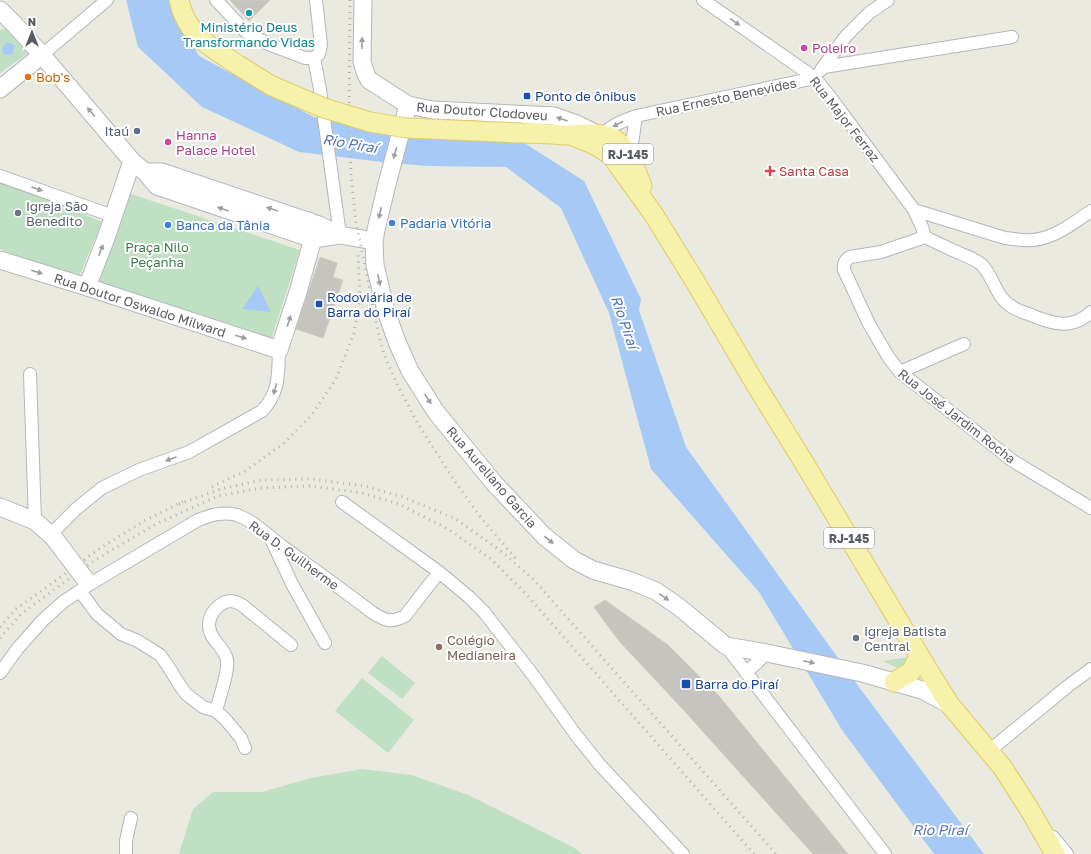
<svg xmlns="http://www.w3.org/2000/svg" width="1091" height="854" viewBox="0 0 1091 854" font-family="'Golos Text',sans-serif">
<style>
.green{fill:#bfe0c3}
.water{fill:#a6caf5}
.building{fill:#c6c4be;stroke:#ceccc0}
.lines{fill:none;stroke-linecap:round;stroke-linejoin:round}
.street-casing{stroke:#b3b6ba;stroke-width:14}
.secondary-casing{stroke:#b5b6bc;stroke-width:19}
.primary-casing{stroke:#e1cd63;stroke-width:21}
.street{stroke:#fff;stroke-width:12}
.secondary{stroke:#fff;stroke-width:17}
.primary{stroke:#f6f2ab;stroke-width:19}
.rail{stroke:#b1b2b2;stroke-width:3;stroke-dasharray:1 5;stroke-linecap:butt}
.secondary-bridge-casing{stroke:#b5b6bc;stroke-width:19;stroke-linecap:butt}
.primary-bridge-casing{stroke:#e1cd63;stroke-width:21;stroke-linecap:butt}
.secondary-bridge{stroke:#fff;stroke-width:17}
.primary-bridge{stroke:#f6f2ab;stroke-width:19}
.oneway{fill:#9b9da0}
.culture-dot{fill:#0f9aa8;stroke:#fff;stroke-width:1.5}
.hotel-dot{fill:#d1479c;stroke:#fff;stroke-width:1.5}
.food-dot{fill:#e8710a;stroke:#fff;stroke-width:1.5}
.transit-dot{fill:#1a4fb4;stroke:#fff;stroke-width:1.5}
.service-dot{fill:#5c6f8a;stroke:#fff;stroke-width:1.5}
.health-dot{fill:#e0444e;stroke:#fff;stroke-width:1.5}
.worship-dot{fill:#6b7280;stroke:#fff;stroke-width:1.5}
.shop-dot{fill:#3f7fe0;stroke:#fff;stroke-width:1.5}
.education-dot{fill:#8d6e63;stroke:#fff;stroke-width:1.5}
.labels{text-anchor:middle;dominant-baseline:central;stroke-width:4;stroke-linejoin:round;paint-order:stroke}
.shield{fill:#fff;stroke:#8b8d90;stroke-width:1}
.shield-label{font-size:12px;font-weight:bold;fill:#595c60}
.culture-label{font-size:13px;fill:#0d838f;stroke:#fff}
.hotel-label{font-size:13px;fill:#b23c85;stroke:#fff;text-anchor:start}
.food-label{font-size:13px;fill:#c56008;stroke:#fff;text-anchor:start}
.transit-label{font-size:13px;fill:#164399;stroke:#fff;text-anchor:start}
.street-label{font-size:13px;fill:#595c60;stroke:#fff}
.service-label{font-size:13px;fill:#4e5e75;stroke:#fff;text-anchor:end}
.health-label{font-size:13px;fill:#be3a42;stroke:#fff;text-anchor:start}
.worship-label{font-size:13px;fill:#5b616d;stroke:#fff;text-anchor:start}
.shop-label{font-size:13px;fill:#366cbe;stroke:#fff;text-anchor:start}
.park-label{font-size:13px;fill:#3c7c47;stroke:#fff}
.education-label{font-size:13px;fill:#785e54;stroke:#fff;text-anchor:start}
.water-label{font-size:14px;font-style:italic;fill:#4d73b5;stroke:#fff}
</style>
<rect width="100%" height="100%" fill="#ebeae1"/>
<path class="green" d="M8,28L31,51L0,73V30Z
M0,179L102,222L77,282L0,249Z
M128,193L300,250L270,343L90,284Z
M382,656L415,683L402,699L368,673Z
M915,656L904,671L883,661Z
M362,678L414,720L388,753L335,711Z
M362,769L412,775L468,795L573,847L582,854H179L193,809L213,792H262L311,778Z"/>
<path class="water" d="M126,0H169L199,56L314,117L394,132L518,139L584,181L641,299L639,310L686,447L859,687L984,854H934L842,730L759,592L651,469L609,313L561,208L506,167L427,166L382,162L299,152L202,107L138,47Z
M7,43H11L15,46L13,54L7,55L3,53L2,49L4,45Z
M258,286L271,312L242,309Z"/>
<path class="building" d="M230,0H270L249,21Z
M320,257L337,263L333,277L343,280L323,338L296,329Z
M605,600L668,645L719,696L848,854H813L679,705L619,641L594,607Z"/>
<g class="lines">
<defs>
<path id="street" d="M216,0L246,32L268,44L305,58H314L319,54L321,45L316,0
M703,0L815,78L831,98L914,210L922,227L925,237C937,243 948,248 959,253C966,256 975,259 981,264C991,273 994,288 1002,298C1010,308 1020,311 1031,315C1052,324 1072,330 1091,312
M42,55L107,0
M314,58L320,89L340,235
M824,67L1012,37
M821,70L846,36L869,13L888,0
M600,138C608,126 623,121 636,116L815,78
M627,158C633,149 634,126 636,116
M0,176L113,216
M914,210L1005,238C1014,239 1024,241 1033,240C1055,238 1073,223 1091,211
M925,237L881,252L850,257C845,260 843,264 844,270L869,324L889,358L900,372L1013,461L1091,508
M900,372L964,344
M30,374L35,521
M342,502L439,572L469,597L484,612L533,675L576,735L600,765L683,854
M51,534L76,509L102,488L139,470L189,452L262,411C280,392 278,374 279,350
M271,539L292,584L325,643
M80,591L97,614L121,634L138,641L160,655L168,666L179,684L186,694L203,707L216,711L225,719L241,738L245,748
M726,646L885,854
M0,673L18,648L43,620L63,602L90,584L198,520C211,515 223,511 237,515C254,521 267,535 282,546C312,568 343,590 373,613C386,621 391,623 405,616L439,572
M746,673L767,653
M216,711C219,699 229,671 227,660C225,647 209,640 209,625C209,614 219,602 230,601C235,601 238,603 242,605L291,645
M989,751L1068,686L1091,669
M1053,837L1067,854
M126,854V841L131,818"/>
<path id="secondary" d="M363,0L362,61L365,72L369,80L408,105L433,110L554,116L579,125L598,135
M0,10L15,25L42,55L132,161L145,172L157,186L313,239L340,235
M0,89L42,55
M408,105L387,184L376,230L374,241L375,265L386,311L397,342L410,371L436,412L494,483L544,536L574,560L593,570L631,581L656,591L679,607L726,646L767,653L862,673L922,690L950,705
M145,172H162L319,225L340,235L374,241
M0,260L87,287L279,350L298,292L314,235L313,228L309,221
M87,287L106,238L132,161
M0,507L35,521L54,538"/>
<path id="primary" d="M179,0C186,35 211,47 238,65
M522,133C536,133 551,134 565,135C578,135 603,131 614,139C630,149 635,169 642,186
M571,135C587,142 600,145 613,158L654,215L696,283L756,385L803,461L928,670L950,705L1003,768L1031,812L1055,854
M894,682L911,672L919,656"/>
</defs>
<use href="#street" class="street-casing"/>
<use href="#secondary" class="secondary-casing"/>
<use href="#primary" class="primary-casing"/>
<use href="#street" class="street"/>
<use href="#secondary" class="secondary"/>
<use href="#primary" class="primary"/>
<path class="rail" d="M350,0L349,126L351,175L356,222L379,335L384,354L396,382L418,424L456,483L482,519L516,559
M212,487L245,471L283,444L311,416L336,379L354,333L360,298L358,252
M179,504L221,489L261,480L311,479L364,486L403,497L456,519L502,552L533,579L776,854
M0,627L16,609L102,547L144,521L184,501
M0,638L21,614L95,560L156,524L218,496L260,488L311,486L362,493L399,504L448,529L491,559L526,594L754,854"/>
<defs>
<path id="secondary-bridge" d="M54,538L85,579"/>
<path id="primary-bridge" d="M238,65L272,86L324,108L370,122L407,128L522,133"/>
</defs>
<use href="#secondary-bridge" class="secondary-bridge-casing"/>
<use href="#primary-bridge" class="primary-bridge-casing"/>
<use href="#secondary-bridge" class="secondary-bridge"/>
<use href="#primary-bridge" class="primary-bridge"/>
</g>
<defs><path id="oneway-solid" d="M-6-.8H1V-3.2L6.5 0L1 3.2V.8H-6Z"/></defs>
<g class="oneway">
<use href="#oneway-solid" transform="translate(735 22) rotate(35)"/>
<use href="#oneway-solid" transform="translate(362 43) rotate(-89)"/>
<use href="#oneway-solid" transform="translate(91 112) rotate(-130)"/>
<use href="#oneway-solid" transform="translate(562 119) rotate(-161)"/>
<use href="#oneway-solid" transform="translate(618 124) rotate(152)"/>
<use href="#oneway-solid" transform="translate(395 153) rotate(106)"/>
<use href="#oneway-solid" transform="translate(37 189) rotate(19)"/>
<use href="#oneway-solid" transform="translate(223 209) rotate(-161)"/>
<use href="#oneway-solid" transform="translate(272 209) rotate(-161)"/>
<use href="#oneway-solid" transform="translate(380 213) rotate(103)"/>
<use href="#oneway-solid" transform="translate(101 250) rotate(-69)"/>
<use href="#oneway-solid" transform="translate(37 272) rotate(17)"/>
<use href="#oneway-solid" transform="translate(379 280) rotate(77)"/>
<use href="#oneway-solid" transform="translate(289 321) rotate(-72)"/>
<use href="#oneway-solid" transform="translate(241 337) rotate(18)"/>
<use href="#oneway-solid" transform="translate(275 389) rotate(106)"/>
<use href="#oneway-solid" transform="translate(428 399) rotate(57)"/>
<use href="#oneway-solid" transform="translate(171 459) rotate(160)"/>
<use href="#oneway-solid" transform="translate(549 540) rotate(39)"/>
<use href="#oneway-solid" transform="translate(664 597) rotate(34)"/>
<use href="#oneway-solid" transform="translate(809 662) rotate(12)"/>
</g>
<circle class="culture-dot" cx="249" cy="13" r="4"/>
<g class="hotel-dot">
<circle cx="804" cy="48" r="4"/>
<circle cx="168" cy="142" r="4"/>
</g>
<circle class="food-dot" cx="28" cy="77" r="4"/>
<g class="transit-dot">
<rect x="523" y="92" width="8" height="8" rx="2"/>
<rect x="315" y="300" width="8" height="8" rx="2"/>
<rect x="681" y="679" width="10" height="10" rx="2"/>
</g>
<circle class="service-dot" cx="137" cy="131" r="4"/>
<path class="health-dot" d="M768 165h4v4h4v4h-4v4h-4v-4h-4v-4h4z"/>
<g class="worship-dot">
<circle cx="18" cy="213" r="4"/>
<circle cx="856" cy="638" r="4"/>
</g>
<g class="shop-dot">
<circle cx="392" cy="223" r="4"/>
<circle cx="168" cy="225" r="4"/>
</g>
<circle class="education-dot" cx="439" cy="647" r="4"/>
<g class="labels">
<g class="shield">
<rect x="603" y="144" width="50" height="20" rx="3"/>
<rect x="824" y="528" width="50" height="20" rx="3"/>
</g>
<g class="shield-label">
<text x="628" y="154">RJ-145</text>
<text x="849" y="538">RJ-145</text>
</g>
<g class="culture-label">
<text x="249" y="27">Ministério Deus<tspan x="249" dy="15">Transformando Vidas</tspan></text>
</g>
<g class="hotel-label">
<text x="812" y="48">Poleiro</text>
<text x="176" y="135">Hanna<tspan x="176" dy="15">Palace Hotel</tspan></text>
</g>
<g class="food-label">
<text x="36" y="77">Bob's</text>
</g>
<g class="transit-label">
<text x="535" y="96">Ponto de ônibus</text>
<text x="327" y="297">Rodoviária de<tspan x="327" dy="15">Barra do Piraí</tspan></text>
<text x="695" y="684">Barra do Piraí</text>
</g>
<g class="street-label">
<text transform="translate(726 97) rotate(-12)">Rua Ernesto Benevides</text>
<text transform="translate(482 111) rotate(4)">Rua Doutor Clodoveu</text>
<text transform="translate(845 119) rotate(52)">Rua Major Ferraz</text>
<text transform="translate(140 305) rotate(18)">Rua Doutor Oswaldo Milward</text>
<text transform="translate(957 416) rotate(38)">Rua José Jardim Rocha</text>
<text transform="translate(492 477) rotate(49)">Rua Aureliano Garcia</text>
<text transform="translate(294 555) rotate(36)">Rua D. Guilherme</text>
</g>
<g class="service-label">
<text x="129" y="131">Itaú</text>
</g>
<g class="health-label">
<text x="779" y="171">Santa Casa</text>
</g>
<g class="worship-label">
<text x="26" y="206">Igreja São<tspan x="26" dy="15">Benedito</tspan></text>
<text x="864" y="631">Igreja Batista<tspan x="864" dy="15">Central</tspan></text>
</g>
<g class="shop-label">
<text x="400" y="223">Padaria Vitória</text>
<text x="176" y="225">Banca da Tânia</text>
</g>
<g class="park-label">
<text x="157" y="247">Praça Nilo<tspan x="157" dy="15">Peçanha</tspan></text>
</g>
<g class="education-label">
<text x="447" y="640">Colégio<tspan x="447" dy="15">Medianeira</tspan></text>
</g>
<g class="water-label">
<text transform="translate(350 143) rotate(10)">Rio Piraí</text>
<text transform="translate(625 322) rotate(71)">Rio Piraí</text>
<text x="940" y="829">Rio Piraí</text>
</g>
</g>
<g transform="translate(32 32)" stroke="#ffffff" stroke-width="3" paint-order="stroke">
<path d="M0-3L7 15L0 10L-7 15Z" fill="#595c60"/>
<text y="-6" font-size="11" font-weight="bold" text-anchor="middle" fill="#595c60">N</text>
</g>
</svg>
